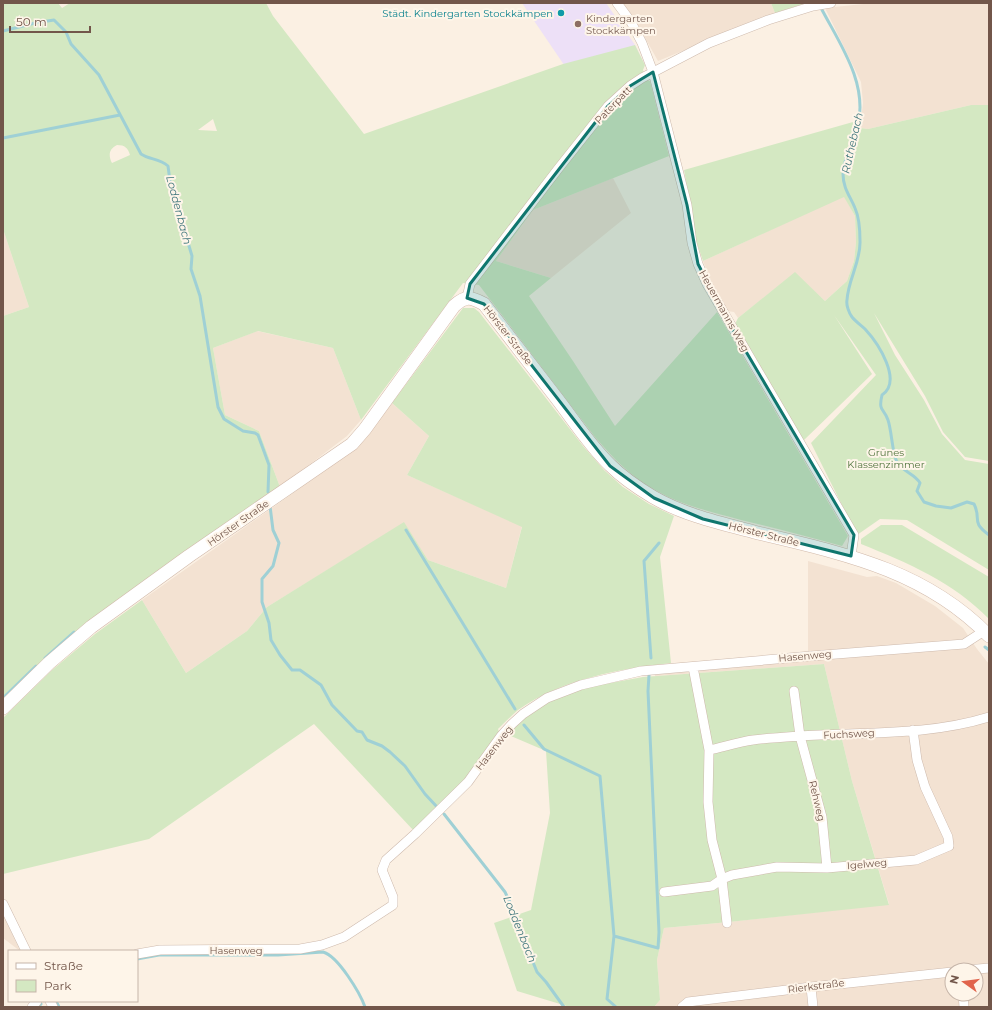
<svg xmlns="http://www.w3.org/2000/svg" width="992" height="1010" viewBox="0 0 992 1010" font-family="Montserrat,sans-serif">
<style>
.residential{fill:#f3e2d2;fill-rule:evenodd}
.education{fill:#ede0f7}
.green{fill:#d4e8c2;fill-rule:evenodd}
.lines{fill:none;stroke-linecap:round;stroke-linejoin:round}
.stream{stroke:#9fd0d5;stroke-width:3}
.street-casing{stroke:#cebaad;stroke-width:10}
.secondary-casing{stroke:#d1b9aa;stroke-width:14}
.street{stroke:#fff;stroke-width:9}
.secondary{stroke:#fff;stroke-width:13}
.marked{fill:#0f766e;fill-opacity:0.2;stroke:#0f766e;stroke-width:3;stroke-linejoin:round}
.culture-dot{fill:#0f9aa8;stroke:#fef5e9;stroke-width:1.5}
.education-dot{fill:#8d6e63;stroke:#fef5e9;stroke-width:1.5}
.labels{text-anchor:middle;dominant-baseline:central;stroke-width:4;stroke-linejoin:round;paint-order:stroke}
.culture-label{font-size:10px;fill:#0d838f;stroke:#fef5e9;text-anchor:end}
.education-label{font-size:10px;fill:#785e54;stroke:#fef5e9;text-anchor:start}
.street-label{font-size:10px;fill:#72564a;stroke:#fef5e9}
.park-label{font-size:10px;fill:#557842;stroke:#fef5e9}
.water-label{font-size:11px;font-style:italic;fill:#42787e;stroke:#fef5e9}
</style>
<rect width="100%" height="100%" fill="#fbf0e3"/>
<path class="residential" d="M622,3H771L775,13L658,61L634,18Z
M873,3H989V105H971L868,129L860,128L863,103L861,82L825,8Z
M613,178L631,213L551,278L496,261L533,210Z
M844,196L855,216L856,242L854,261L847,281L825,301L795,273L738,318L734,312L727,311L711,281L703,261Z
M3,229L29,307L3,316Z
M257,331L333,348L361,420L347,436L280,487L259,431L225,415L213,348Z
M392,403L429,436L407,475L522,526L506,588L428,560L404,523L267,607L247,631L186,673L142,600L289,496L362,442Z
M808,561L867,577L877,576L896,583L935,606L963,628L977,649L989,664V1007H654L660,1000L657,960L664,928L729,922L889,904L852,781L824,664L655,676V665L808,652ZM952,970H976V994H952Z
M3,914L20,951L3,938Z"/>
<path class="education" d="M522,3H606L635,45L643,62L575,81Z"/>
<path class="green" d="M3,3H58L62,8L70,3H266L273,16L364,134L563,64L635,45L645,65L643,70L647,80L650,81L669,156L533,210L496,261L551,278L529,296L573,361L615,426L717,312L848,536L842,546C808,537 775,528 741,520C713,512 683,506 657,491C632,478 613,458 595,437L479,285L463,283L361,420L333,348L258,331L213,348L225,415L259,431L280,487L82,626L3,699V316L29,307L3,229ZM213,119L217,131L198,130ZM117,145C125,145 128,148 130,155L112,163C108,155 109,149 117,145Z
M771,3H806L775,13Z
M971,105H989V461L965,457L943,432L925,396L874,313L895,355L924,400L942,434L965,460L989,464V570L907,520L880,519L857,535L811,443L876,375L834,315L872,374L803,441L735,324L738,318L795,272L825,301L847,281L854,261L856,242L855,216L844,197L703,261L696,240L684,170L853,122L860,128L868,129Z
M463,308H474L479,312L583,446L604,470L623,487L649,504L674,516L660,557L671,663C619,669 562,679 518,710C511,716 504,723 498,729L499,732L466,779L414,831L314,724L149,839L3,874V718L51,671L95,634L142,600L186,673L247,631L267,607L404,522L428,560L506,588L522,527L407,475L429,436L392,403Z
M881,525H902L989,577V619C953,582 908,563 861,544V539Z
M824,664L852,781L889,905L729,922L664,928L657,960L660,1000L654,1007H570L517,991L494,923L531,910L550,813L546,751L506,734L526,716L551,701L583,688L643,677Z"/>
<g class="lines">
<path class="stream" d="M820,6C839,43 868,82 858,125C854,141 843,158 843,174C843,188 850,196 855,208C859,217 860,231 860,241C861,261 848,280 847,300C846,305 849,313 852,317C856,322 861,325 865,329C878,343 903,381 882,395C878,412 884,408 888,420C892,432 892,453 897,462C903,472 915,474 920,483L917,491L924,502L936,506L951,508L967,502L974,504C982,520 970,521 989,535
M3,31L35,23L54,20L66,32L71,44L99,75L141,154C150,160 159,158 168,166L170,181L180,206V220L185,226L186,236L192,256L191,269L200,296L218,407L224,419L243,431L255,433L258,435L269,465L268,492
M3,138L120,115
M270,506L273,530L279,543L273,566L262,579V602L269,623L271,640L280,655L292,670H300L321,685L332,705L357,731L362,732L367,740L382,746L390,752L405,766L425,794L438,808
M406,530L515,709
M985,647L989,650
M45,658L74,632
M651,658L644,561L659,543
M3,698L36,666
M524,725L544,749L600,776L614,936L607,999L616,1007
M444,814L505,892L518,919L519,928L537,972L546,982L564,1007
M614,936L658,948L659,932L648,691L649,675
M137,959L159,955H278L323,952C338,956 360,993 365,1007
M57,1003L59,1007
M38,1007L41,1004"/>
<defs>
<path id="street" d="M617,3L631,22L642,43L653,72L687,205L692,243L698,264L707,284L854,535L851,556
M467,298L470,284L558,169L608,106L630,86L642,78L709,43L768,20L813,6L831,3
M693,667L709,750L708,802L712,840L722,879L727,923
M794,691L800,736L822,817L827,868
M709,750C723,747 739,742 753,740C768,738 784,737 799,736C862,732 928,736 989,717
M664,892L712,886L722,879L732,875L777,867L827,868L916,860L949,846L948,837L925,787L917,760L913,730
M3,904L26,951
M137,954L160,950L300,949L322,945L344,937L393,905V897L382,870L386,860L415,834L468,782L501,736L512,724L523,714L547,698L581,685L641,671L811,656L964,644L984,631
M967,970L989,968
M811,987L813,1007
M963,994L964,1007
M50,1001L53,1007
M32,1007L37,1001
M682,1007L688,1002L811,987L952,972"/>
<path id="secondary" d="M3,708L49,663L91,627L189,556L352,444L365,429L454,306C466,295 471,297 484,304C508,335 531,365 555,396C573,419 589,445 610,465C622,477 638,488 653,497C684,515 720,523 754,532C841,553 924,569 989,636"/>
</defs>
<use href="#street" class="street-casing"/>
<use href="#secondary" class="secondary-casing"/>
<use href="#street" class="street"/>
<use href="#secondary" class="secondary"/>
</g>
<path class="marked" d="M653,72L687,205L698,264L728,321L854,535L851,556L703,519L654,498L610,466L484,304L467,298L470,284L608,106L630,86Z"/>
<circle class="culture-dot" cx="561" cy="13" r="4"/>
<circle class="education-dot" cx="578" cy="24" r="4"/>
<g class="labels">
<g class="culture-label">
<text x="553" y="13">Städt. Kindergarten Stockkämpen</text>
</g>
<g class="education-label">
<text x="586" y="18">Kindergarten<tspan x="586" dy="12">Stockkämpen</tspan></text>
</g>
<g class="street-label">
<text transform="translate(613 105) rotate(-46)">Paterpatt</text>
<text transform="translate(724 311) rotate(61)">Heuermanns Weg</text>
<text transform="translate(508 335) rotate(52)">Hörster Straße</text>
<text transform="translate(238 523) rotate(-35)">Hörster Straße</text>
<text transform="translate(764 534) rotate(14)">Hörster Straße</text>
<text transform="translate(805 656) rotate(-5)">Hasenweg</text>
<text transform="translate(849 734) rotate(-3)">Fuchsweg</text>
<text transform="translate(494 748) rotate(-52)">Hasenweg</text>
<text transform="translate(817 801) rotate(77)">Rehweg</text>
<text transform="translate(867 864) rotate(-5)">Igelweg</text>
<text x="236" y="950">Hasenweg</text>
<text transform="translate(816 986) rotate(-7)">Rierkstraße</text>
</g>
<g class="park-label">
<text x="886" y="452">Grünes<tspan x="886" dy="12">Klassenzimmer</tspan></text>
</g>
<g class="water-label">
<text transform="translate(852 143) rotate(-77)">Ruthebach</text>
<text transform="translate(179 210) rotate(75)">Loddenbach</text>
<text transform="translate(520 929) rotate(68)">Loddenbach</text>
</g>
</g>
<rect width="992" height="1010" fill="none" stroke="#72564a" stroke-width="8"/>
<rect x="8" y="950" width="130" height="52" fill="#fef5e9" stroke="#c6b5a9"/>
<rect x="16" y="963" width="20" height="6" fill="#ffffff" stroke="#c6b5a9"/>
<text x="44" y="970" font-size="12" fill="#72564a">Straße</text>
<rect x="16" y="980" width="20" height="12" fill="#d4e8c2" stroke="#c6b5a9"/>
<text x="44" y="990" font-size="12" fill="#72564a">Park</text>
<g transform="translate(964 982) rotate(284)"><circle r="19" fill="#fef5e9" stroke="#c6b5a9"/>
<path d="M0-3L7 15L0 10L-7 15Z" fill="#e1644c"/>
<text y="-6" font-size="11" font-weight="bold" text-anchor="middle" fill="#72564a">N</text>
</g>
<path d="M10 26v6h80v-6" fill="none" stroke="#72564a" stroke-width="2"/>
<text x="16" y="26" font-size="12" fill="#72564a" stroke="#fef5e9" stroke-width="3" paint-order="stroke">50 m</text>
</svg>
